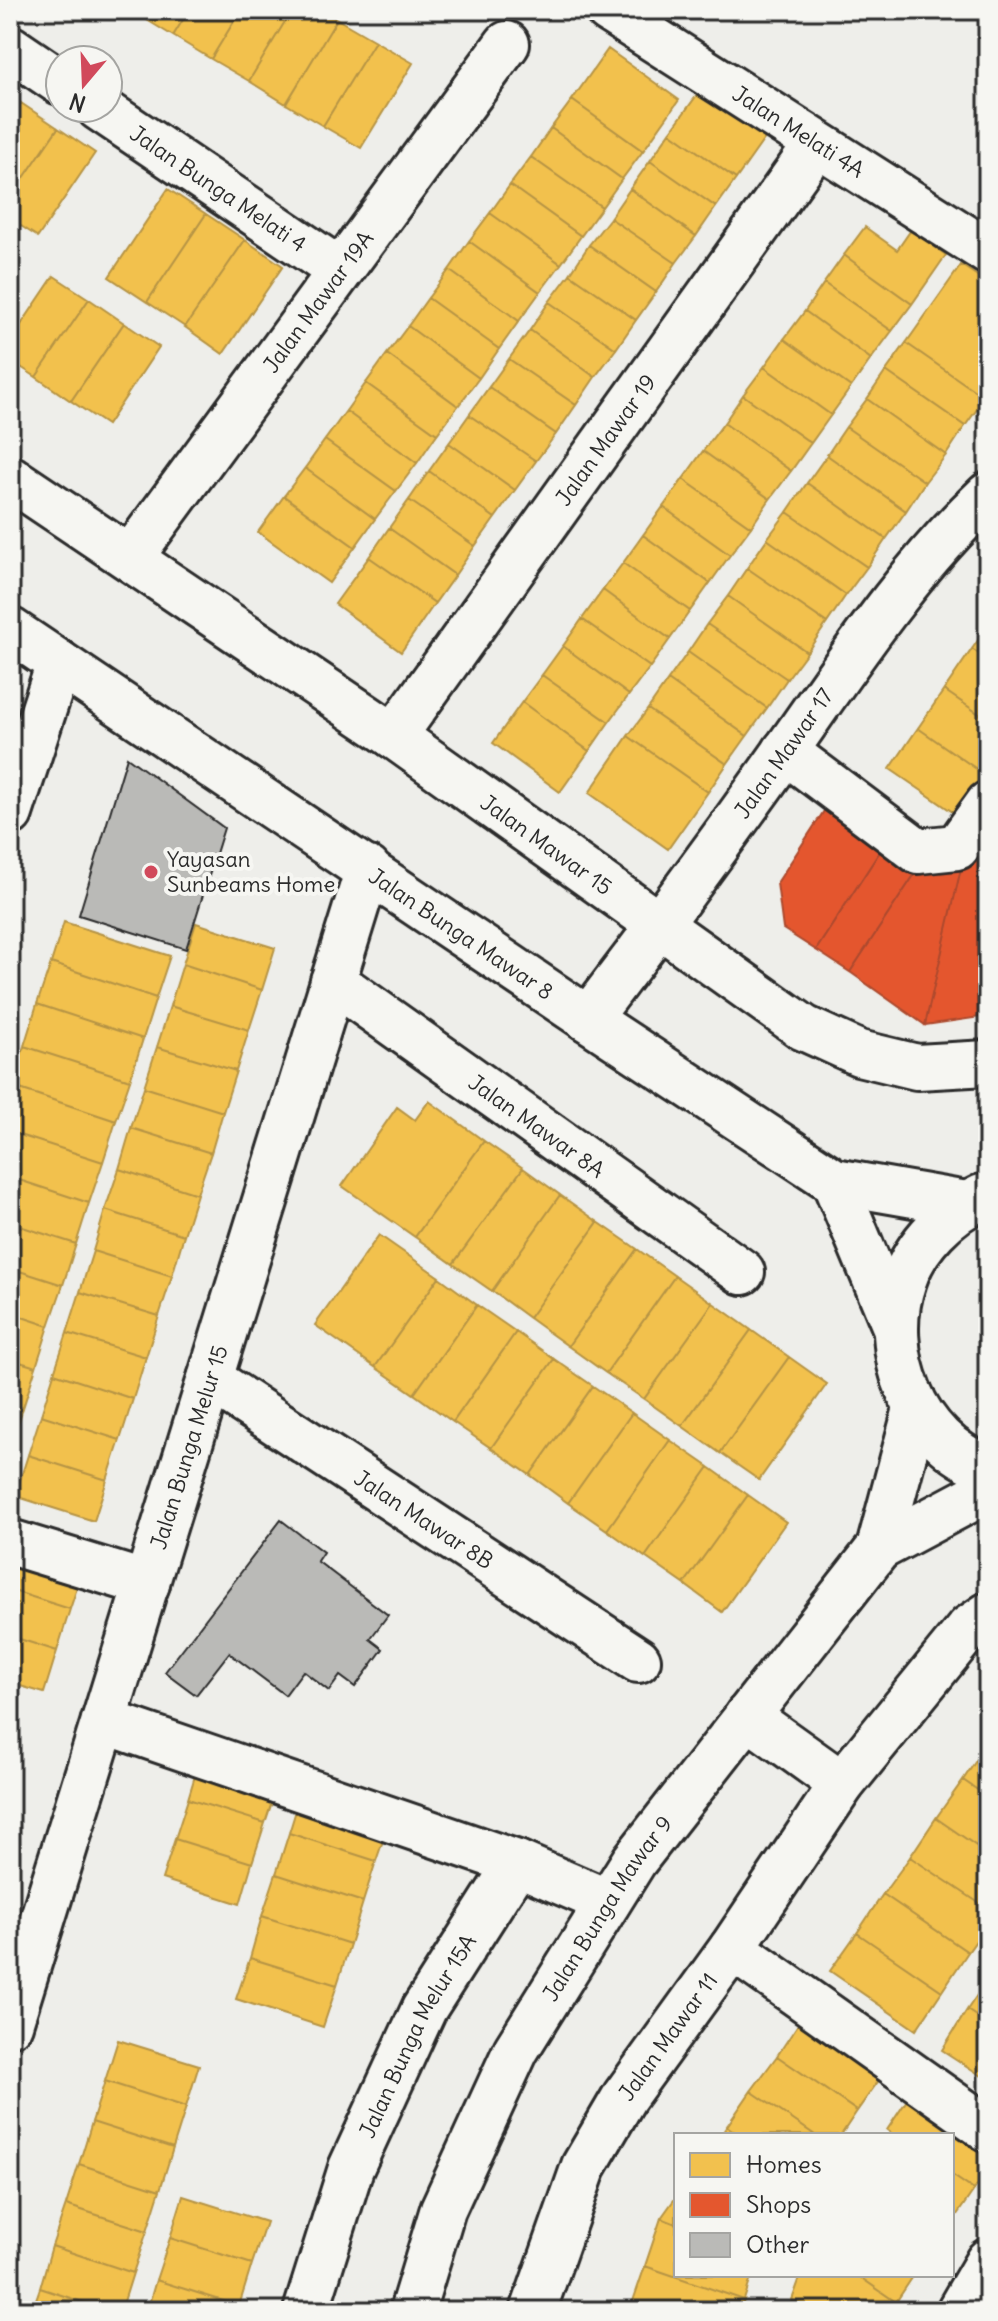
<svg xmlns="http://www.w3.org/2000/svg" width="998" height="2321" viewBox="0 0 998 2321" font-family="Delius,sans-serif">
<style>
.homes{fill:#f2c14e;stroke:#b69444;stroke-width:2}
.shops{fill:#e4572e;stroke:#ac4a2d;stroke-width:2}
.building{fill:#babab7;stroke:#2b2b2b;stroke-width:2}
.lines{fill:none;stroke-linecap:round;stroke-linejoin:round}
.minor-casing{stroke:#2b2b2b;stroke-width:50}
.minor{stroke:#f6f6f2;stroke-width:44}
.poi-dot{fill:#d1495b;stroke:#f6f6f2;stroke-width:3}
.labels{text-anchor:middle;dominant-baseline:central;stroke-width:8;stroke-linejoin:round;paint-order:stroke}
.street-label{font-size:22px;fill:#2b2b2b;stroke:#f6f6f2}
.poi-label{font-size:22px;fill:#2b2b2b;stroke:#f6f6f2;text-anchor:start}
</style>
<rect width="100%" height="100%" fill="#eeeeea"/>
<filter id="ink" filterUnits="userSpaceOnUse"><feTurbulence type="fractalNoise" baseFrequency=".0125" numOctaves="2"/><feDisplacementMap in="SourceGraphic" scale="16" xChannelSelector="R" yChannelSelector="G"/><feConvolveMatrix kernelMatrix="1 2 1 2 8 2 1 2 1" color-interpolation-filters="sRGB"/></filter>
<g filter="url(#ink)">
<path class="homes" d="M139,10H189L173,36L137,14Z
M189,10H241L211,59L173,36Z
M241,10H292L249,81L211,59Z
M292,10H323L337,19L286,104L249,81Z
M337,19L375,41L323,126L286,104Z
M375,41L413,63L361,148L323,126Z
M608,49L679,100L643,151L572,100Z
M700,91L765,138L736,179L670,132Z
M10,96L21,103L10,119Z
M572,100L643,151L622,179L551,128Z
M21,103L58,128L10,198V119Z
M58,128L95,153L38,237L10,219V198Z
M551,128L622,179L602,207L531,157Z
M670,132L736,179L716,207L650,161Z
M531,157L602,207L581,236L510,185Z
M650,161L716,207L696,236L630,189Z
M510,185L581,236L561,264L490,213Z
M168,189L206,214L147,302L109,277Z
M630,189L696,236L676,263L610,218Z
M490,213L561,264L540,292L469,241Z
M206,214L245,240L185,327L147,302Z
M610,218L676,263L656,292L589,245Z
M865,227L897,250L911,230L946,255L912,304L844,255Z
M245,240L283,266L223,354L185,327Z
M469,241L540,292L519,321L449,270Z
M589,245L656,292L636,320L570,274Z
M844,255L912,304L892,331L824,283Z
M961,265L988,283V394L985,398L906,343Z
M449,270L519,321L499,349L428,298Z
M570,274L636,320L616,349L549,302Z
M54,276L89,299L36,377L10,360V341Z
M824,283L892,331L871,359L805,311Z
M428,298L499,349L479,378L408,326Z
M89,299L124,323L71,401L36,377Z
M549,302L616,349L595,377L530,330Z
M805,311L871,359L851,387L784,339Z
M124,323L159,347L107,425L71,401Z
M408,326L479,378L458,406L387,354Z
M530,330L595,377L576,405L509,359Z
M784,339L851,387L831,415L764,367Z
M906,343L985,398L965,426L886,371Z
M387,354L458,406L437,434L366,383Z
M509,359L576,405L556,434L489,387Z
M764,367L831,415L811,443L743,395Z
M886,371L965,426L946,455L867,399Z
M366,383L437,434L417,463L346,411Z
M489,387L556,434L536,461L469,415Z
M743,395L811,443L791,471L724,423Z
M867,399L946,455L925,482L846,427Z
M346,411L417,463L396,491L325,440Z
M469,415L536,461L515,490L449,443Z
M724,423L791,471L770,499L703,451Z
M846,427L925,482L906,511L827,455Z
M325,440L396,491L375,519L305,468Z
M449,443L515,490L495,518L429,471Z
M703,451L770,499L751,527L683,479Z
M827,455L906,511L886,539L807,483Z
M305,468L375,519L355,547L284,496Z
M429,471L495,518L475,546L409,500Z
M683,479L751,527L730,555L663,507Z
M807,483L886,539L867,567L787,512Z
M284,496L355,547L329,583L258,532Z
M409,500L475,546L455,575L389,528Z
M663,507L730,555L710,583L643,535Z
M787,512L867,567L846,595L767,539Z
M389,528L455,575L435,603L369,557Z
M643,535L710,583L690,611L623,563Z
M767,539L846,595L827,623L747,568Z
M369,557L435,603L401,652L335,604Z
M623,563L690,611L670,639L603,590Z
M747,568L827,623L807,652L728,596Z
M603,590L670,639L650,667L582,619Z
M728,596L807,652L787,679L707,624Z
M582,619L650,667L629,695L563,646Z
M707,624L787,679L767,708L688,652Z
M988,626V660L972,649Z
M563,646L629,695L609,722L542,675Z
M972,649L988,660V720L944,690Z
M688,652L767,708L747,736L668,680Z
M542,675L609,722L589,751L522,702Z
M668,680L747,736L727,764L648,709Z
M944,690L988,720V777L918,728Z
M522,702L589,751L560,792L493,743Z
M648,709L727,764L708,792L628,736Z
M918,728L988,777V796L969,823L890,769Z
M628,736L708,792L668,849L589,793Z
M64,922L170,956L156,998L51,963Z
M196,923L275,948L262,990L183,964Z
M51,963L156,998L143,1039L37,1004Z
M183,964L262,990L249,1030L170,1006Z
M37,1004L143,1039L130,1080L24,1046Z
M170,1006L249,1030L236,1071L157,1047Z
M24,1046L130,1080L116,1121L11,1086Z
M157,1047L236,1071L223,1112L144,1087Z
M11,1086L116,1121L103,1162L10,1132Z
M144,1087L223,1112L211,1153L131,1128Z
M429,1101L484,1141L415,1237L342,1186L397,1107L415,1120Z
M131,1128L211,1153L197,1194L119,1169Z
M10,1132L103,1162L89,1203L10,1177Z
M484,1141L523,1168L453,1264L415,1237Z
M523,1168L560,1195L492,1291L453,1264Z
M119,1169L197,1194L184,1235L105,1210Z
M10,1177L89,1203L76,1244L10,1223Z
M560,1195L598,1222L529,1318L492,1291Z
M105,1210L184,1235L172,1276L93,1251Z
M598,1222L637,1249L568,1346L529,1318Z
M10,1223L76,1244L63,1285L10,1268Z
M379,1235L439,1277L375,1367L315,1325Z
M637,1249L675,1276L606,1373L568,1346Z
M93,1251L172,1276L159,1316L80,1292Z
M10,1268L63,1285L49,1326L10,1313Z
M675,1276L713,1303L644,1399L606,1373Z
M439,1277L477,1305L414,1394L375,1367Z
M80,1292L159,1316L146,1357L67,1333Z
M713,1303L751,1330L682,1426L644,1399Z
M477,1305L516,1332L453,1422L414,1394Z
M10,1313L49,1326L36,1367L10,1359Z
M751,1330L789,1357L720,1453L682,1426Z
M516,1332L554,1359L491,1448L453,1422Z
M67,1333L146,1357L133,1399L54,1373Z
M789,1357L827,1384L759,1480L720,1453Z
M10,1359L36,1367L23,1408L10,1404Z
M554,1359L593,1386L530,1475L491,1448Z
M54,1373L133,1399L120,1440L41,1415Z
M593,1386L632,1413L568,1503L530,1475Z
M10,1404L23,1408L10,1448Z
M632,1413L670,1440L607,1530L568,1503Z
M41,1415L120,1440L107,1480L28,1455Z
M670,1440L709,1467L645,1557L607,1530Z
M28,1455L107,1480L94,1521L15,1496Z
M709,1467L748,1495L684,1584L645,1557Z
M748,1495L786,1522L722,1612L684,1584Z
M10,1543L84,1567L70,1609L10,1590Z
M10,1590L70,1609L57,1651L10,1636Z
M10,1636L57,1651L44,1693L10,1683Z
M988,1743V1797L963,1780Z
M200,1759L278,1784L265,1823L188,1799Z
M963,1780L988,1797V1854L936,1818Z
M302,1791L390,1820L376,1861L289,1833Z
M188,1799L265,1823L252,1863L175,1839Z
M936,1818L988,1854V1909L910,1857Z
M289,1833L376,1861L363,1902L276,1874Z
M175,1839L252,1863L240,1904L162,1879Z
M910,1857L988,1909V1924L968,1952L883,1894Z
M276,1874L363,1902L350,1944L262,1916Z
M883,1894L968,1952L942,1991L857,1933Z
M262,1916L350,1944L337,1985L250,1958Z
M857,1933L942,1991L916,2030L830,1971Z
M250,1958L337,1985L323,2027L236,1999Z
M988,1979V2024L967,2010Z
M967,2010L988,2024V2080L942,2050Z
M801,2020L882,2076L857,2111L777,2056Z
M118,2040L199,2065L186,2107L105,2081Z
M777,2056L857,2111L841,2135H815L751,2091Z
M105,2081L186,2107L173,2148L92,2122Z
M751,2091L815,2135H739L727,2126Z
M911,2094L988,2148V2170L974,2190L952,2175V2135H894L887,2130Z
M92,2122L173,2148L160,2190L79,2164Z
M727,2126L739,2135H721Z
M79,2164L160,2190L147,2231L66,2205Z
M952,2175L974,2190L952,2222Z
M183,2196L266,2222L252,2264L170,2238Z
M676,2197V2224L661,2218Z
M66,2205L147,2231L133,2273L52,2246Z
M661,2218L676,2224V2275H752L744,2300L645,2266Z
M170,2238L252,2264L239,2306L156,2280Z
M52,2246L133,2273L121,2311H110L40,2288Z
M645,2266L744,2300L740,2311H643L631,2307Z
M801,2275H857L896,2302L892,2311H814L792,2300Z
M857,2275H914L896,2302Z
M156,2280L239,2306L237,2311H147Z
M40,2288L110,2311H32Z
M792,2300L814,2311H788Z"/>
<path class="shops" d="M841,785L899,822L816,950L783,929L777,883Z
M899,822L934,845L850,972L816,950Z
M934,845L962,864L925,1025L850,972Z
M988,861V1016L925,1025L962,864Z"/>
<path class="building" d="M127,757L224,828L186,949L79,915Z
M281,1520L323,1552L317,1561L388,1615L370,1639L383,1649L355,1687L340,1676L329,1691L303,1671L285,1695L229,1653L196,1695L165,1672Z"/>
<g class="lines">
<defs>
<g id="minor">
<path id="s1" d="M608,10L988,252"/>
<path d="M10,48L60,82"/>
<path id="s2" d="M99,108L339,270"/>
<path id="s3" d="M10,478L394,736L804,1028L859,1053L917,1067L988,1063"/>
<path id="s4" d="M130,558L507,44"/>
<path id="s5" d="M10,630L588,1019L834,1181L966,1204"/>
<path id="s6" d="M394,736L817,144"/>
<path d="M785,751L918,851L957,847L988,804"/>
<path d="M10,813L59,663"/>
<path id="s7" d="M333,981L742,1272"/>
<path id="s8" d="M588,1019C657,929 724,838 789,746C850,659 910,568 988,495"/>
<path d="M834,1181L895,1327"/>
<path d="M982,1197C948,1212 916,1244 904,1280C879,1352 914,1442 988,1468"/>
<path id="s9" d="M210,1379L638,1660"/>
<path d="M10,1542L147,1584"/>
<path d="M879,1548L988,1490"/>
<path d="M747,1716L842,1784"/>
<path d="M104,1721L517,1863L608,1902"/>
<path d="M732,1948L988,2129"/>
<path id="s10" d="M10,2024L368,869"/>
<path id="s11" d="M306,2311L351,2168L424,2009L517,1863"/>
<path id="s12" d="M412,2311L443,2209L516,2050L634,1861L879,1548L916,1409"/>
<path id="s13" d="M533,2311L584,2166L625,2096L732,1948L842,1784L969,1628L988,1615"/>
<path d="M959,2311L988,2261"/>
</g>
</defs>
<use href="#minor" class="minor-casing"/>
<use href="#minor" class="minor"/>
</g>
</g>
<circle class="poi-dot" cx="151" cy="872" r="8"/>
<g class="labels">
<g class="street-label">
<text stroke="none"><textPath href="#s1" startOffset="226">Jalan Melati 4A</textPath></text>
<text stroke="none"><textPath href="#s2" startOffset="144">Jalan Bunga Melati 4</textPath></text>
<text stroke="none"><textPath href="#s4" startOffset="318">Jalan Mawar 19A</textPath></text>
<text stroke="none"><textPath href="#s6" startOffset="364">Jalan Mawar 19</textPath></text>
<text stroke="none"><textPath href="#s8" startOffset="330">Jalan Mawar 17</textPath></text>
<text stroke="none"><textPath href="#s3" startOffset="650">Jalan Mawar 15</textPath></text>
<text stroke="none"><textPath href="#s5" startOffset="544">Jalan Bunga Mawar 8</textPath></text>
<text stroke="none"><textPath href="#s7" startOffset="250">Jalan Mawar 8A</textPath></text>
<text stroke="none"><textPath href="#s10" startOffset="604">Jalan Bunga Melur 15</textPath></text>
<text stroke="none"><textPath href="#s9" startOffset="256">Jalan Mawar 8B</textPath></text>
<text stroke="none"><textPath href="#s12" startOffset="450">Jalan Bunga Mawar 9</textPath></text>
<text stroke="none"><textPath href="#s11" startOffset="298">Jalan Bunga Melur 15A</textPath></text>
<text stroke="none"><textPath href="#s13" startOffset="308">Jalan Mawar 11</textPath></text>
</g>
<g class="poi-label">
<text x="167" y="859">Yayasan<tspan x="167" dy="25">Sunbeams Home</tspan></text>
</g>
</g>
<rect width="998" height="2321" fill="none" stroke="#f6f6f2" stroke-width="40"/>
<rect x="20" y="20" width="958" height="2281" fill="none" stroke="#2b2b2b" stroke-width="3" filter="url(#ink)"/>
<rect x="674" y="2133" width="280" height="144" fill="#f6f6f2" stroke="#a5a5a2" stroke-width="2"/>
<rect x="690" y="2153" width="40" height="24" fill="#f2c14e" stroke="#a5a5a2" stroke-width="2"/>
<text x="746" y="2173" font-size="24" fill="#2b2b2b">Homes</text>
<rect x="690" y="2193" width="40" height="24" fill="#e4572e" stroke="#a5a5a2" stroke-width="2"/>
<text x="746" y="2213" font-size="24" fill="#2b2b2b">Shops</text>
<rect x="690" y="2233" width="40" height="24" fill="#babab7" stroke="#a5a5a2" stroke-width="2"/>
<text x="746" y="2253" font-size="24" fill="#2b2b2b">Other</text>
<g transform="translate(84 84) rotate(199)"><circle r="38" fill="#f6f6f2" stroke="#a5a5a2" stroke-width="2"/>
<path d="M0-6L14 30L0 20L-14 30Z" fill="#d1495b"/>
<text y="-12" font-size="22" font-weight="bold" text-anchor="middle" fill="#2b2b2b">N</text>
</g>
</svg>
